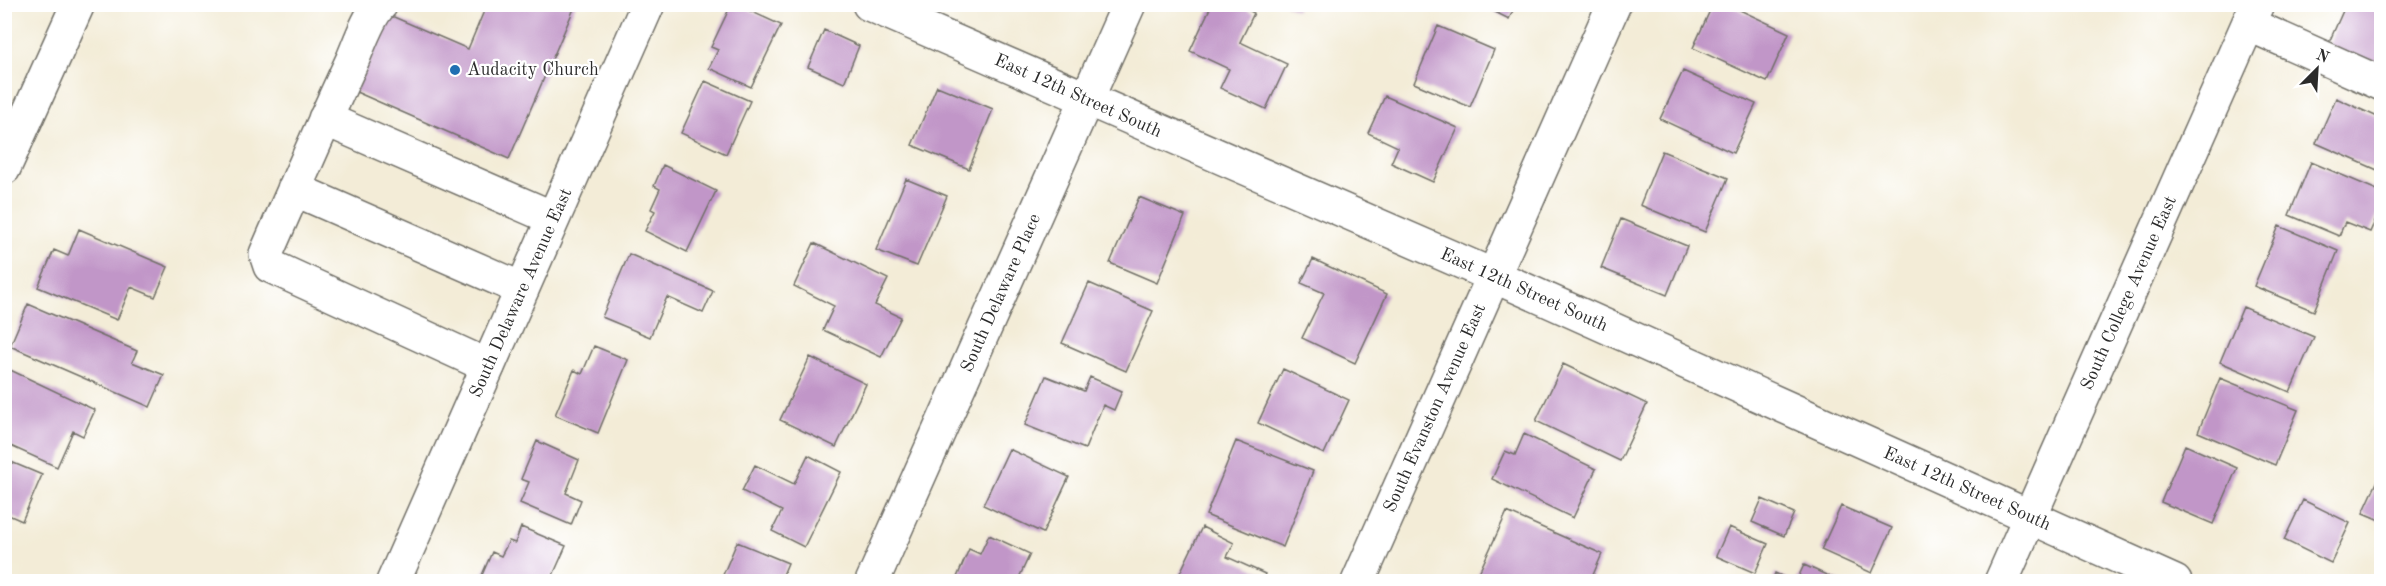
<svg xmlns="http://www.w3.org/2000/svg" width="2386" height="586" viewBox="0 0 2386 586" font-family="'Old Standard TT',serif">
<style>
.building{fill:#c196c8}
.lines{fill:none;stroke-linecap:round;stroke-linejoin:round}
.minor-casing{stroke:#716f67;stroke-width:36}
.major-casing{stroke:#716f67;stroke-width:36}
.minor{stroke:#fff;stroke-width:33}
.major{stroke:#fff;stroke-width:33}
.poi-dot{fill:#1f6fb2;stroke:#fff;stroke-width:2}
.labels{text-anchor:middle;dominant-baseline:central;stroke-width:4.5;stroke-linejoin:round;paint-order:stroke}
.poi-label{font-size:18px;fill:#2b2b2b;stroke:#fff;text-anchor:start}
.street-label{font-size:18px;fill:#2b2b2b;stroke:#fff}
</style>
<rect width="100%" height="100%" fill="#fff"/>
<filter id="ink" filterUnits="userSpaceOnUse"><feTurbulence type="fractalNoise" baseFrequency=".0167" numOctaves="2"/><feDisplacementMap in="SourceGraphic" scale="12" xChannelSelector="R" yChannelSelector="G"/><feConvolveMatrix kernelMatrix="1 2 1 2 8 2 1 2 1" color-interpolation-filters="sRGB"/></filter>
<filter id="wash" filterUnits="userSpaceOnUse"><feTurbulence type="fractalNoise" baseFrequency=".008" numOctaves="4" result="noise"/><feDisplacementMap in="SourceGraphic" scale="24" xChannelSelector="R" yChannelSelector="G"/><feGaussianBlur stdDeviation="1.35" result="paint"/><feColorMatrix in="noise" values="0 0 0 0 0 0 0 0 0 0 0 0 0 0 0 0 0 1.4 0 .05"/><feComposite in="paint" operator="in"/></filter>
<g filter="url(#wash)">
<rect width="100%" height="100%" fill="#f3ecd7"/>
<g id="blocks">
<path class="building" d="M487,4H576L509,159L354,91L387,14L468,49Z
M1212,4H1236L1254,13L1240,42L1287,64L1266,109L1220,88L1229,69L1190,51Z
M1284,4H1299L1296,10Z
M1479,4H1516L1509,19Z
M1713,4H1727L1789,33L1767,82L1693,48Z
M2346,4H2382V71L2327,47Z
M731,5H737L781,25L751,87L709,68L718,50L711,47Z
M1438,26L1494,50L1470,107L1414,83Z
M824,30L859,46L844,83L808,67Z
M1683,71L1756,104L1733,153L1660,119Z
M705,81L750,101L726,154L681,133Z
M937,86L993,109L969,169L912,145Z
M1385,96L1458,128L1433,182L1391,163L1398,147L1368,133Z
M2336,98L2382,119V172L2316,143Z
M1662,151L1728,178L1705,232L1640,205Z
M2311,162L2382,192V205L2370,232L2345,222L2339,236L2289,215Z
M663,165L716,191L687,252L645,231L655,211L651,209L660,189L654,186Z
M906,179L947,196L917,266L876,250Z
M1139,197L1185,216L1157,283L1110,263Z
M1621,219L1687,246L1667,295L1601,268Z
M2279,226L2338,251L2314,311L2254,286Z
M79,229L168,267L155,297L131,287L117,320L38,287L54,250L68,256Z
M814,243L888,279L875,305L901,317L881,357L823,330L834,306L794,286Z
M629,254L713,291L703,313L667,297L650,337L602,317Z
M1313,259L1387,294L1355,363L1302,338L1324,293L1301,283Z
M1089,283L1153,311L1126,371L1062,343Z
M28,304L137,351L132,362L164,375L150,407L10,346Z
M2243,307L2314,337L2290,392L2220,362Z
M594,346L628,360L598,433L555,415L574,370L582,374Z
M810,357L866,384L836,447L780,420Z
M1563,364L1647,404L1620,461L1536,421Z
M4,367L95,410L83,436L73,431L57,467L4,443Z
M1283,369L1349,400L1324,454L1258,423Z
M1046,376L1084,391L1090,377L1122,391L1114,410L1103,405L1085,449L1025,425Z
M2220,378L2298,410L2275,465L2198,432Z
M1524,434L1596,469L1573,518L1492,479L1505,451L1515,455Z
M537,441L579,460L566,493L581,500L571,525L520,503L529,482L521,479Z
M1236,441L1313,471L1283,547L1206,515Z
M2185,445L2237,468L2213,524L2161,502Z
M1009,449L1069,477L1043,533L983,505Z
M808,455L841,472L804,547L772,531L782,511L742,491L755,465L794,484Z
M4,459L42,475L22,521L4,513Z
M2379,478L2382,479V521L2363,513Z
M1762,499L1794,513L1784,536L1752,522Z
M2303,500L2350,523L2331,563L2284,540Z
M1841,506L1892,528L1872,573L1821,550Z
M1507,512L1602,554L1590,582H1487L1477,577Z
M521,527L566,546L550,582H479L492,552L501,556L509,541L515,543Z
M1202,527L1234,543L1227,557L1265,574L1262,582H1193L1179,575Z
M1729,527L1768,544L1755,573L1716,556Z
M989,535L1030,554L1017,582H955L969,549L980,554Z
M737,542L788,563L780,582H720Z
M1804,565L1842,582H1796Z
M1775,573L1795,582H1772Z"/>
</g>
</g>
<g filter="url(#ink)">
<use href="#blocks" fill-opacity="0" stroke="#716f67" stroke-width="1.5"/>
<g class="lines">
<defs>
<path id="minor" d="M381,4C369,15 359,45 352,61C322,125 294,190 266,254L270,266L488,366
M869,4L1494,276L2175,582
M2248,24L2382,84
M325,119L553,218
M4,168L78,4
M294,189L522,289
M872,582L1129,4
M1358,582L1614,4
M2001,582L2257,4"/>
<path id="major" d="M393,582L648,4"/>
</defs>
<use href="#minor" class="minor-casing"/>
<use href="#major" class="major-casing"/>
<use href="#minor" class="minor"/>
<use href="#major" class="major"/>
</g>
</g>
<circle class="poi-dot" cx="455" cy="70" r="6"/>
<g class="labels">
<g class="poi-label">
<text x="467" y="70">Audacity Church</text>
</g>
<g class="street-label">
<text transform="translate(1078 96) rotate(24)">East 12th Street South</text>
<text transform="translate(1524 290) rotate(24)">East 12th Street South</text>
<text transform="translate(521 293) rotate(-66)">South Delaware Avenue East</text>
<text transform="translate(1001 293) rotate(-66)">South Delaware Place</text>
<text transform="translate(2129 293) rotate(-66)">South College Avenue East</text>
<text transform="translate(1435 408) rotate(-66)">South Evanston Avenue East</text>
<text transform="translate(1967 489) rotate(24)">East 12th Street South</text>
</g>
</g>
<rect width="2386" height="586" fill="none" stroke="#fff" stroke-width="24"/>
<g transform="translate(2317 69) rotate(24)" stroke="#ffffff" stroke-width="4.5" paint-order="stroke">
<path d="M0-4.5L10 22L0 15L-10 22Z" fill="#2b2b2b"/>
<text y="-9" font-size="16" font-weight="bold" text-anchor="middle" fill="#2b2b2b">N</text>
</g>
</svg>
